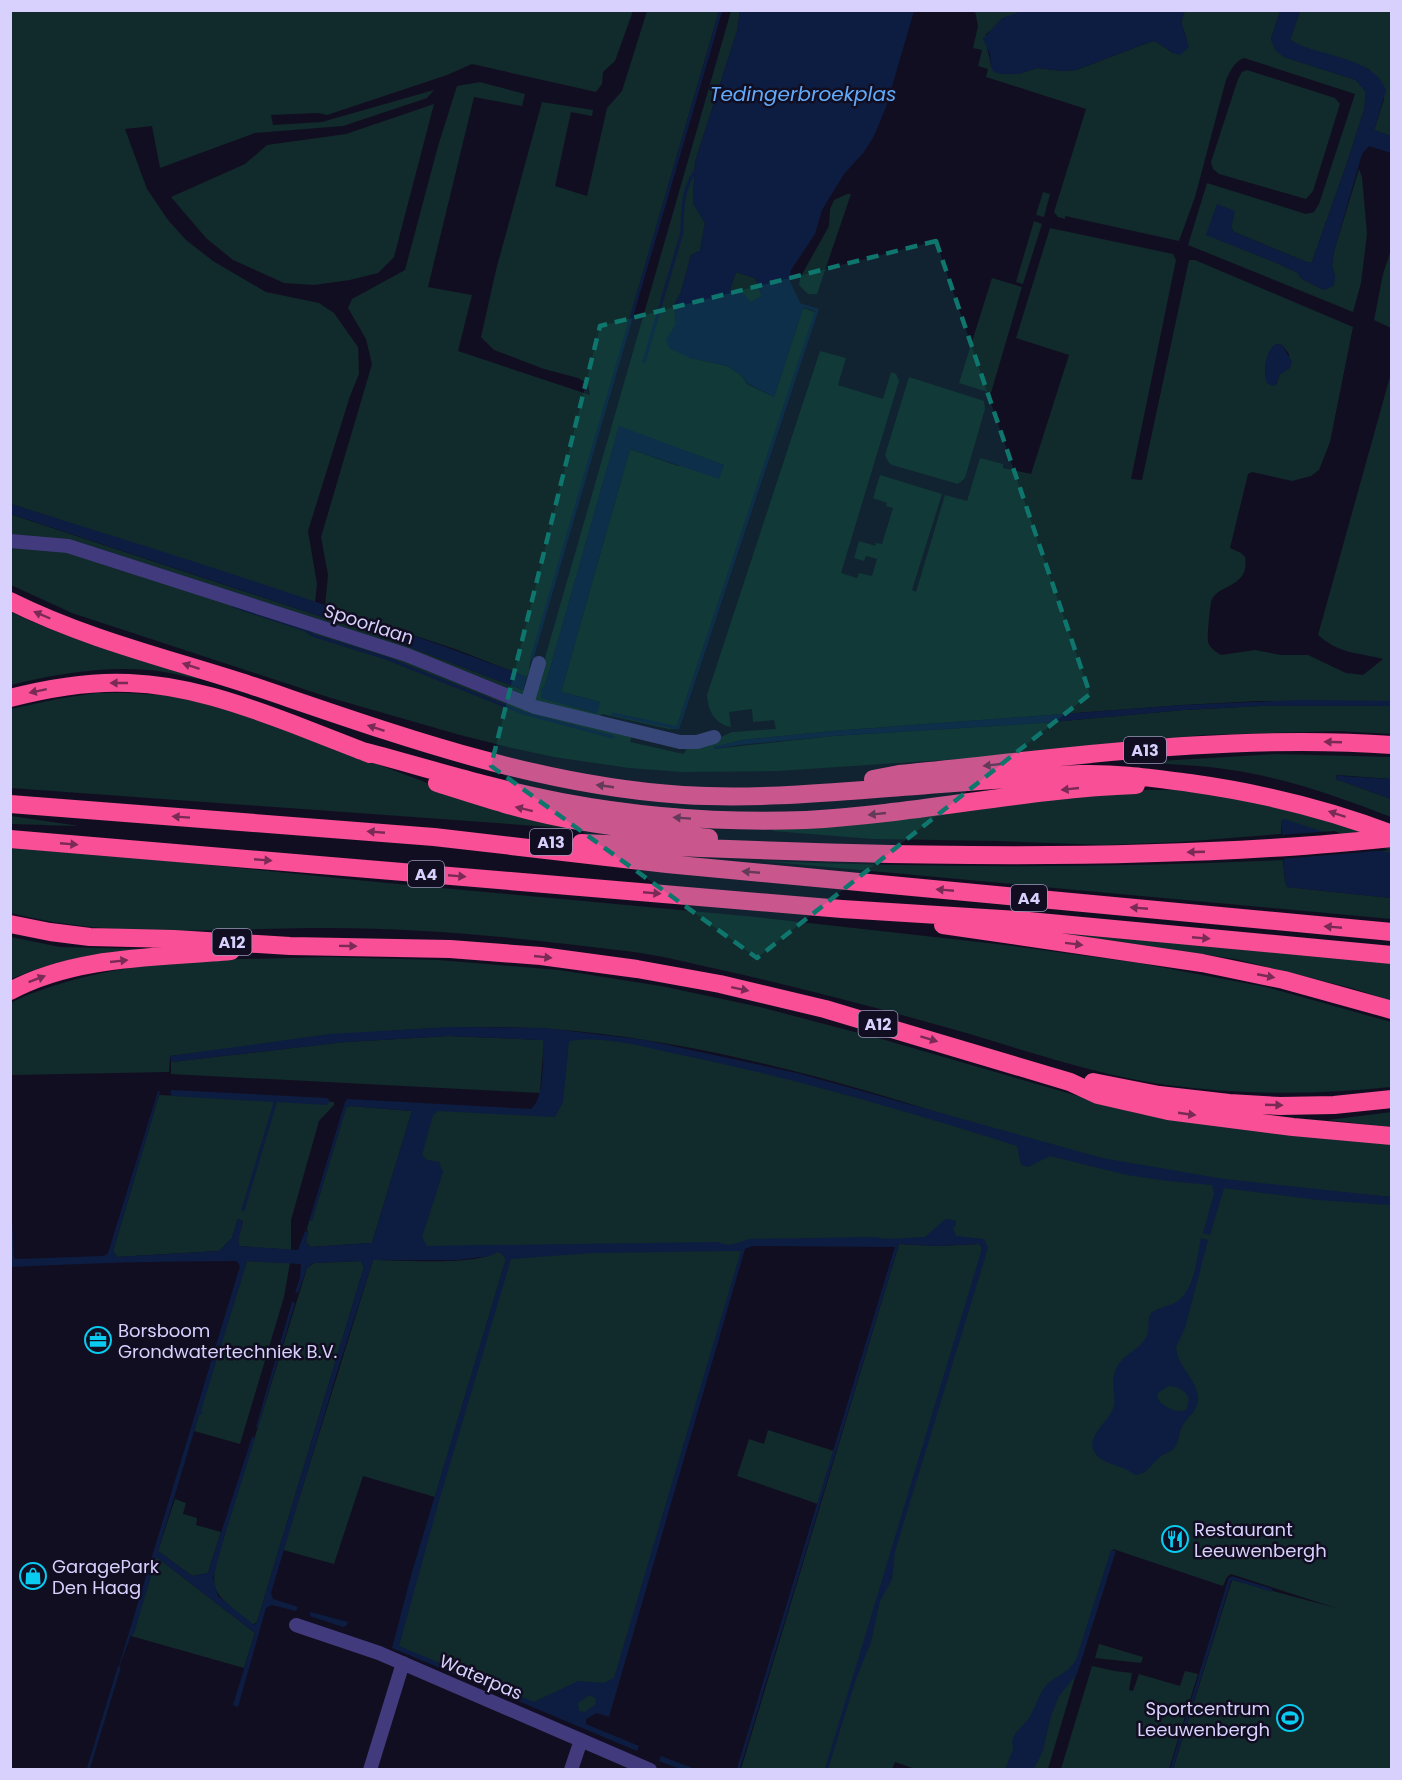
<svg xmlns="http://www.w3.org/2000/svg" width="1402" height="1780" viewBox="0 0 1402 1780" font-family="Poppins,sans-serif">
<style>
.green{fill:#112a2b;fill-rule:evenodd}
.water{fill:#0d1d41;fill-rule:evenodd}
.pier{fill:#120e21}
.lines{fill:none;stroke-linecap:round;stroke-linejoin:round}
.stream{stroke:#0d1d41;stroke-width:3}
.minor{stroke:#413b7e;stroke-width:14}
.highway{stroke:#f84f96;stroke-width:18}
.oneway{fill:#792b56}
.marked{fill:#0f766e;fill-opacity:0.2;stroke:#0f766e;stroke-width:4.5;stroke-dasharray:12 8;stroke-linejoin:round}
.labels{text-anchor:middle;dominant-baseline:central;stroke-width:5;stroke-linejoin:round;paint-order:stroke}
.shield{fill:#120e21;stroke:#9d96bb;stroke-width:1.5}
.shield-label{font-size:16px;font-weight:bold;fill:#d8d0fd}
.street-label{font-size:18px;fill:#d8d0fd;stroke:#120e21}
.poi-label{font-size:18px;fill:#d8d0fd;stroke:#120e21;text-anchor:start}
.water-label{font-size:20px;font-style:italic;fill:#62aaf9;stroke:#120e21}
</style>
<rect width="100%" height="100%" fill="#120e21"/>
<path class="green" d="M10,11H633L615,61L603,72L602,84L596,92L472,64L447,75L327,115L318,113L271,115L273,125L322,122L434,90L427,98L343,126L255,133L160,168L152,126L125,129L147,189L168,220L186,240L213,261L266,292L319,303L334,313L358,347L359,374L350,396L308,531L317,584L315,603L11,504Z
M647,11H719L531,658L529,669L533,674L528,690L522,696L54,539L11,535L10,514L386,638L523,690L531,674L529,671L527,677L455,649L325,606L328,575L321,537L372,364L366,339L348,308L352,299L405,270L438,146L457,86L480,82L525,94L522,106L474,97L428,287L472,295L458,351L590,395L588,384L578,378L544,369L494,350L481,337L496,270L542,102L593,110L592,116L571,112L555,186L587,196L607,108L622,91Z
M731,11H740L737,31L695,162L693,203L705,223L700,251L691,255L681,292L674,305L676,324L690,358L728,366L742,376L747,384L774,397L803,308L815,312L676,729H669L602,714L598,718L536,702L534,696ZM619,427L724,465L678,466L630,449L561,692L600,702L596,713L542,698L541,691L546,683Z
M975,11H1022L986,34C985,46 990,55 991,67L1019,74L1037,68L1064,71L1076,70L1150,42L1155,41L1173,53L1187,40L1181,22L1185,11H1280L1271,39L1276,50L1284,57L1356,80L1366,92L1364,110L1348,160L1312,262L1309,263L1234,232L1231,228L1234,214L1206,234L1279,264L1298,273L1302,279L1324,290L1335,276L1332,266L1334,251L1359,169L1362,177L1367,234L1361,283L1353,312L1188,245L1207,183L1306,214L1314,212L1319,204L1355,94L1244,58C1235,61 1230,71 1226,80L1195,197L1179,241L1065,216V219L1058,217L1054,212L1086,109L986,77L988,69L978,66L982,50L973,48L978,26Z
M1300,11H1391V136L1374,130L1384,99L1369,69L1302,47L1290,40Z
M1247,70L1335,98L1340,104L1313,191L1306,199L1219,174L1213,169L1211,162L1238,79L1242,72Z
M434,104L394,257L378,273L350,280L314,285L284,283L233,260L206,238L171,197L245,164L267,145L346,134Z
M1043,192L1050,194L1044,217L1036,215Z
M847,194H851L817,294H808L799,285L800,278L829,226L830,209L834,200Z
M1034,221L1042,224L1023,284L1016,282Z
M1050,228L1173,254L1176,260L1131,479L1142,480L1189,260H1195L1353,327L1330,442L1319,470L1311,476L1292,481L1252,472L1248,474L1230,548L1241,553L1245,557C1250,587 1220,584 1212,599C1210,602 1207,639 1208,642C1210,648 1216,652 1221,655L1255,650L1281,655H1308L1346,673L1363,675L1383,659C1357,652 1341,655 1318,635L1391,373V701H1260L1183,705L833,731L742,740L714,747V749L833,736L1041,723L1183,710L1260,706H1391V734L1340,731L1203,735L973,758L778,771L682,772L629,768L554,757L512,748L460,735L331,698L72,613L11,585L10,546L75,551L632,735L630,742L684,754L687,747L709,742L732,732L776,729L774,720L753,722L752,709L729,712L731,727C715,724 708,711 707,695L820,351L846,358L838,385L883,399L891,372L896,374L899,381L841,573L857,578L859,573L872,576L877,559L866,556L864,561L854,558L859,541L876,546L875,543L882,544L893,508L886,506L887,503L873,498L880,475L942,494L912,590L916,592L945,495L967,501L980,458L1003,464V468L1031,474L1069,355L1016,338ZM1276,344L1282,345L1289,354L1288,369L1280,374L1276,385L1265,373C1265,363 1268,350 1276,344Z
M1391,250V328L1374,320L1383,274Z
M736,272L755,278L762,296L751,302L730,289Z
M992,278L1022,287L991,393L959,383Z
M909,377L984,401L985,409L965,478L958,484L892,465L889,463L885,455Z
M11,612C70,641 137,657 200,677L198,679C182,676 165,671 148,670C103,666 54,674 11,685Z
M96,693H127L178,696L232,710L449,791L605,831L11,788V709L57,699Z
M1276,754L1391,757V779L1337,775L1336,777V779L1391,799V817C1340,797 1286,778 1231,770C1202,765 1172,765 1143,762Z
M1144,790H1211L1336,819L1391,845V854L1281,821V834L1180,842L1105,845L999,841L873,839L773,831L772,824L1076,794Z
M11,816L80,826L11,824Z
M11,845L377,882L756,917L997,944L1139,963L1266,987L1391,1022V1087C1316,1095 1242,1095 1167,1085C1097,1075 1030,1052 963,1032C881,1009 800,987 717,969C690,963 662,956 634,952C532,939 429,928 326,928C221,928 113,940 11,913Z
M1283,860L1285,881L1287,887L1391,898V919L762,861C936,868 1110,868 1283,860Z
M1046,931L1391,963V1001L1355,989L1235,959Z
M11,937L60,947L147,949C99,952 54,960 11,979Z
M328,957L439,960L559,970L661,986L760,1007L885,1040L1140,1114L1391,1144V1197C1294,1188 1196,1180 1101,1158C1022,1140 945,1114 867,1091C774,1064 671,1040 574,1031C439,1018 304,1040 170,1056L169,1072L11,1075V1003C24,995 39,991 53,986C141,957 238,960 328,957Z
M558,1032L589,1035L763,1069L1037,1147L1167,1176L1391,1200V1769H1173L1232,1580L1336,1608L1231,1574L1227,1577L1223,1586L1113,1549L1048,1769L918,1770L895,1762L892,1769H741L899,1244L937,1246L979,1244L982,1247L981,1252L985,1248L979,1240L750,1243L744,1247L608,1709L566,1718L394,1647L510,1252L376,1253L420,1106L536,1111Z
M449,1036L544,1040L540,1093L171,1074V1062L345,1042Z
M159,1095L334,1102V1105L319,1121L291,1220V1250L239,1246L238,1240L243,1221L238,1219L232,1238L219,1251L117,1257L113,1251Z
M350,1106L412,1111L372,1243L310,1247L306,1242L308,1232L307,1229L309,1221L312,1220L346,1108Z
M1391,1112V1127L1328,1120Z
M497,1252L501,1253L506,1259L435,1497L363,1476L334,1564L283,1550L373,1260C401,1260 475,1266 497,1252Z
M247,1261L290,1263L284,1297L240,1444L194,1431Z
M361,1261L364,1267L257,1622L252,1625C209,1588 207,1593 224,1537L307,1268L314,1263Z
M768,1430L834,1451L818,1504L737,1476L749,1439L764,1444Z
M175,1499L186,1503L183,1514L197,1518L196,1525L221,1532L208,1573L192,1576L158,1551Z
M156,1558H158L255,1633L244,1668L131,1636L134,1632Z
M1099,1644L1143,1657L1141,1663L1095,1658Z
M1092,1666L1115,1671L1132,1673L1129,1690L1133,1691L1139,1674L1180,1686L1185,1671L1198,1674L1169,1769H1061Z"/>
<path class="water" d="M740,11H914L886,107L874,136L864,152L844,174L822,210L815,234L791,270L790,282L803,308L774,397L747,383L742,376L728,366L690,358L669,348L666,340L676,324L674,305L681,292L691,255L700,251L705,223L693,203L695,162L737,31ZM736,272L755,278L762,296L751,302L744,294L730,289Z
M1185,11L1181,22L1189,47L1180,55L1173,53L1155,41L1150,42L1076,70L1064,71L1037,68L1019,74H1000L993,71L991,67L990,54L983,39L1002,18L1022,11Z
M1280,11H1300L1290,40C1318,57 1374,56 1386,90L1374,130L1391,136V153L1369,146L1362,154L1334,251L1332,266L1335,276L1334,286L1324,290L1302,279L1298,273L1279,264L1206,235L1217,204L1235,211L1231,227L1234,232L1309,263L1312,262L1348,160L1364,110L1366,92L1356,80L1284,57L1276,51L1271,39Z
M1276,344L1282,345L1292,362L1290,368L1280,374L1276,385L1273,386L1267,383C1263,370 1265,352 1276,344Z
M619,426L724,465L719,479L630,449L561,692L600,702L597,713L541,698V691L546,683Z
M11,504C184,558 358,613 527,677L523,690L386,638L11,514Z
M1302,700L1391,701V706H1260L1183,710L1041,723L833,736L738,745L714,749V747L742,740L833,731L1183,705Z
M1337,774L1341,776L1391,779V799L1336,779Z
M1284,819L1391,854V898L1287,887L1285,881L1281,821Z
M452,1027L545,1028L645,1040L797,1073L1102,1158L1224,1179L1391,1197V1205L1318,1200L1224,1188L1210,1235L1203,1233L1214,1194L1212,1185L1168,1181L1127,1175L1050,1156L1028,1167L1021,1165L1017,1146C908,1112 798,1079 686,1056C648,1048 607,1035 569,1041L563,1102L555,1117L438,1111L433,1115L422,1155L427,1160L439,1162L443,1172L422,1237L427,1246L719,1242C728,1248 740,1242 749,1239L875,1237C890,1241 909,1237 925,1237L944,1220L949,1219L956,1221V1225L953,1228L956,1236L984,1239L988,1248L895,1551L892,1579L880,1601L871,1642L856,1679L828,1769H825L981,1252L982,1247L979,1244L937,1246L899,1244L895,1247L752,1246L745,1249L609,1717L597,1713L586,1719V1724L639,1746L637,1751L392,1648L412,1572L506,1259L501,1253L497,1252L490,1256L458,1260H373L338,1369L271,1593L273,1599L298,1607L296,1611L272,1605L266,1608L238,1707L233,1705L255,1633L158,1558L156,1559L134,1633L131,1635L117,1672L240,1266L237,1261C161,1261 86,1263 11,1267V1200L14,1258L17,1259L104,1256L108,1253L158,1091H160L113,1251L117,1257L219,1251L232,1238L238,1219L243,1221L238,1240L239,1246L298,1250L305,1231L308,1232L306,1242L310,1247L372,1243L412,1111L350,1106L346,1108L312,1220L309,1221L345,1102L347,1099L531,1109C545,1098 543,1058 543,1040L449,1036L345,1042L171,1062L170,1056L330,1034ZM729,1251H741L614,1678L604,1683L578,1681L534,1702L399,1646L439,1501L511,1259L592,1253ZM247,1261L301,1264L300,1278L295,1292L298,1293L307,1268L313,1263L361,1261L364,1267L257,1622L254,1625L218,1596L213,1578L224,1537L255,1438L252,1437L208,1573L192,1576L158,1551L199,1415L203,1413L201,1411ZM589,1695L595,1698L596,1704L585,1712L579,1711L578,1703Z
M172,1090L327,1098L330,1101L327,1105L172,1096L170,1092Z
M1201,1238L1208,1240L1185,1328L1176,1347C1177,1366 1196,1378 1198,1397C1199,1412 1186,1417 1181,1429C1178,1436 1179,1445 1172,1450C1168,1453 1164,1454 1160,1457C1151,1464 1148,1474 1135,1475C1124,1465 1103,1465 1095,1453C1085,1439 1104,1425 1111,1413C1120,1399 1107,1383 1118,1365C1125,1354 1138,1350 1145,1339C1151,1332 1146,1322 1151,1313C1159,1307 1170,1306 1178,1301C1195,1288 1197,1257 1201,1238ZM1168,1386C1179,1386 1184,1390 1189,1398L1187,1409C1177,1415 1162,1406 1157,1398L1158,1393Z
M292,1302L295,1303L258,1427H256Z
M1111,1550L1116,1551L1077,1674L1059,1696L1051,1716L1043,1750L1034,1769H1005L1013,1750L1012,1741L1015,1734L1030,1717L1042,1691L1048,1683L1069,1669L1076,1660Z
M310,1612L348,1622L346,1626L343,1627L310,1616Z
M661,1756L695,1769H680L659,1761Z"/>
<path class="pier" d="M1334,831L1389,850L1280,859L1278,835Z"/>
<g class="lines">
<path class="stream" d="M644,362L682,232C682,212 683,186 696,170
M233,606L306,630L312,635L386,658L523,713L613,737
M532,658L721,10
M613,714L678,728L817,310L801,305
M243,1210L276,1100
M88,1770L119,1668
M738,1770L897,1245
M1171,1770L1230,1579L1232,1578L1271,1590"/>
<path class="minor" d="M10,541L68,546L407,655L535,707L680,742H697L714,737
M527,704L539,663
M296,1625L379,1653L650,1770
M370,1770L403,1663
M571,1770L581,1740"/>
<path class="highway" d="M10,601C86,639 170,659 250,685C392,733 532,785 683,795C747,799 812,794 876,789C944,784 1012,778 1080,774C1120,773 1151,778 1190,783C1261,793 1325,808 1392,834
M10,698C49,688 88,681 129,683C186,685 240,704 293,724C319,734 345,744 370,754
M359,750C427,768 493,789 562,802C642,817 725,823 806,820C917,814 1026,789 1136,785
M873,779L899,774C1062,758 1227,733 1392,745
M437,783C478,796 520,810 562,818C611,828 660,832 709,838
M10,804L434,837L667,864L1392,932
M10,839L842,909L1018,920L1392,955
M581,843C810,853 1041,862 1270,848C1310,846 1351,842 1392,838
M10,924L50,932L90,937L174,939L290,946L450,949L541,956L637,969L720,984L825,1009L1070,1082L1098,1095L1168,1111L1293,1127L1392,1136
M943,925L1202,963L1284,980L1392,1010
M10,991C77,955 158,958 231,951
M1093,1082L1159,1095L1229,1103L1280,1106L1334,1105L1392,1099"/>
</g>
<defs><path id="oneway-solid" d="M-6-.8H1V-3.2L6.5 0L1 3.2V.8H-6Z" transform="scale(1.5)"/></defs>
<g class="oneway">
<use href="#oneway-solid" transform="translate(42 615) rotate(-157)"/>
<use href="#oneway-solid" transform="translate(191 666) rotate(-162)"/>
<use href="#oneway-solid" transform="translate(119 683) rotate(-180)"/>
<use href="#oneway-solid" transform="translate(38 691) rotate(168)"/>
<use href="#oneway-solid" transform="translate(376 728) rotate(-162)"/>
<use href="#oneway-solid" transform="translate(1333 742) rotate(-178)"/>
<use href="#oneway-solid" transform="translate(992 765) rotate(174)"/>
<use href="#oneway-solid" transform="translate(605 786) rotate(-172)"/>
<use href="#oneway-solid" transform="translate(1070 789) rotate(174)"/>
<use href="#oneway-solid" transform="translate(524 809) rotate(-166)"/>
<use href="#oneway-solid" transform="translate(877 814) rotate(174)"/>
<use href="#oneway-solid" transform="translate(1337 814) rotate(-162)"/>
<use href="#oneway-solid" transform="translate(181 817) rotate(-176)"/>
<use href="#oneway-solid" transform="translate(682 818) rotate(-176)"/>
<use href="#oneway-solid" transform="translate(376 832) rotate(-175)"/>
<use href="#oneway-solid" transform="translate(69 844) rotate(5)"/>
<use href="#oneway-solid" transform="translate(1196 852) rotate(178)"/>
<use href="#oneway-solid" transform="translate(263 860) rotate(5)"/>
<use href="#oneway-solid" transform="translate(751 872) rotate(-175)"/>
<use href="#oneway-solid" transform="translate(457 876) rotate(5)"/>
<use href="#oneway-solid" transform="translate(945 890) rotate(-175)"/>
<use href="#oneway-solid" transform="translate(652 893) rotate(5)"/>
<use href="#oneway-solid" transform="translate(1139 908) rotate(-175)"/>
<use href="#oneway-solid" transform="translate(1333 927) rotate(-175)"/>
<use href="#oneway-solid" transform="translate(1201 938) rotate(5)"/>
<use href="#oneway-solid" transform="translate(1074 944) rotate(7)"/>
<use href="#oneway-solid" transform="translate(348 946) rotate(1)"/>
<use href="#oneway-solid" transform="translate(543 957) rotate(6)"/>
<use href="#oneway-solid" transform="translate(119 961) rotate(-6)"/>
<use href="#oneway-solid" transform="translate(1266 976) rotate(11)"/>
<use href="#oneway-solid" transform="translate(37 979) rotate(-21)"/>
<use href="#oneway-solid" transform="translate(740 989) rotate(12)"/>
<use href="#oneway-solid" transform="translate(929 1039) rotate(17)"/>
<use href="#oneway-solid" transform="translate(1274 1105) rotate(2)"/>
<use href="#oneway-solid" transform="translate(1187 1114) rotate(8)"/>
</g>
<path class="marked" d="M936,241L1090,694L757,958L491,766L600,326Z"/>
<defs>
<symbol id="office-ring" viewBox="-11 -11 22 22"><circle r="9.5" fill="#120e21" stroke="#09cbf0" stroke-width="1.5"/><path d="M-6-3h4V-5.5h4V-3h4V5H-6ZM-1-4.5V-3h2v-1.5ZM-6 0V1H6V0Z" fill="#09cbf0"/></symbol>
<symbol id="restaurant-ring" viewBox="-11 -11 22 22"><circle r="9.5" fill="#120e21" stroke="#09cbf0" stroke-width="1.5"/><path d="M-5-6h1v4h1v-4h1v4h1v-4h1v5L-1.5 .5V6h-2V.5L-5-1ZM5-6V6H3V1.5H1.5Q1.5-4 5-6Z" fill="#09cbf0"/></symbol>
<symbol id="shop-ring" viewBox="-11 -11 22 22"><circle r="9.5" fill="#120e21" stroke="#09cbf0" stroke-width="1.5"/><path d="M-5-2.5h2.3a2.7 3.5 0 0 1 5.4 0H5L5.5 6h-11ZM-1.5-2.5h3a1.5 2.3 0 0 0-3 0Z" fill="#09cbf0"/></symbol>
<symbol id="stadium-ring" viewBox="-11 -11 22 22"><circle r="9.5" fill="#120e21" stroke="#09cbf0" stroke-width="1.5"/><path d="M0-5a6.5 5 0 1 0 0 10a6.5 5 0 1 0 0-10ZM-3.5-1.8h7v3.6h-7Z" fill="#09cbf0"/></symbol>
</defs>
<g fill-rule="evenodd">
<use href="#office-ring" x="83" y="1325" width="30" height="30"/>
<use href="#restaurant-ring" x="1160" y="1524" width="30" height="30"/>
<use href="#shop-ring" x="18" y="1561" width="30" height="30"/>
<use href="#stadium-ring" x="1275" y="1703" width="30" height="30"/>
</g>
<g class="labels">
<g class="shield">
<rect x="1124" y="737" width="42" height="26" rx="4.5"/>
<rect x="530" y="829" width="42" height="26" rx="4.5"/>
<rect x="408" y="861" width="36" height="26" rx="4.5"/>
<rect x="1011" y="885" width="36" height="26" rx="4.5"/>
<rect x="212.5" y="929" width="39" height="26" rx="4.5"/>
<rect x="858.5" y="1011" width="39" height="26" rx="4.5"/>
</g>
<g class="shield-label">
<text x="1145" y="750">A13</text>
<text x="551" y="842">A13</text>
<text x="426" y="874">A4</text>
<text x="1029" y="898">A4</text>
<text x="232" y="942">A12</text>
<text x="878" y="1024">A12</text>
</g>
<g class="street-label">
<text transform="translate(369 624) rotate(18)">Spoorlaan</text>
<text transform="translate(481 1677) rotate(23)">Waterpas</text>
</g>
<g class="poi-label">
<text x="118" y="1330">Borsboom<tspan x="118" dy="21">Grondwatertechniek B.V.</tspan></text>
<text x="1194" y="1529">Restaurant<tspan x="1194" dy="21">Leeuwenbergh</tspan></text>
<text x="52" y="1566">GaragePark<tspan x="52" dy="21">Den Haag</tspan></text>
<text x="1270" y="1708" text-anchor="end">Sportcentrum<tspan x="1270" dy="21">Leeuwenbergh</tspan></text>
</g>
<g class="water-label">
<text x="803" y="94">Tedingerbroekplas</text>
</g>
</g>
<rect width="1402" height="1780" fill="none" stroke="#d8d0fd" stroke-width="24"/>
</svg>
